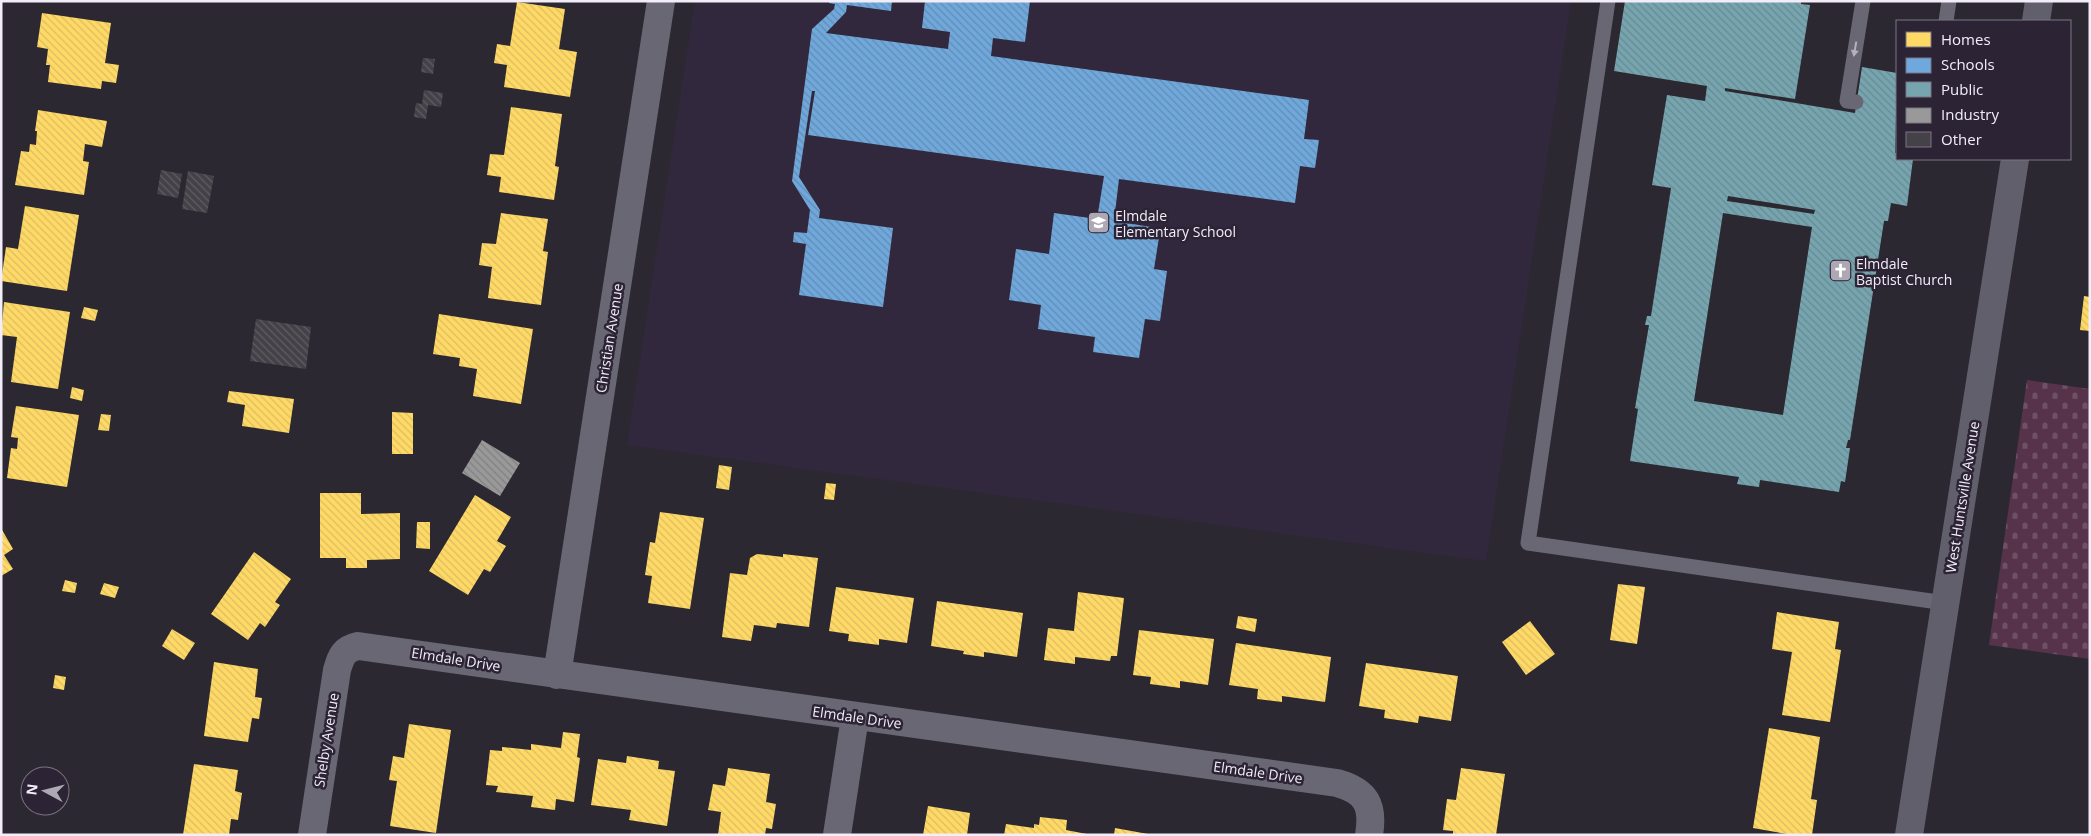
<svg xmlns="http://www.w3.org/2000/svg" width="2091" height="836" viewBox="0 0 2091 836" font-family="'Open Sans',sans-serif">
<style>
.built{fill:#32283d}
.cemetery{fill:url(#cemetery-stones)}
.homes{fill:url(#homes-back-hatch)}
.schools{fill:url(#schools-back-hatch)}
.public{fill:url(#public-back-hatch);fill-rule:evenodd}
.industry{fill:url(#industry-back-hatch)}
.building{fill:url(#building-back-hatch)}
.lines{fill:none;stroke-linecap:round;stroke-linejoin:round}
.service{stroke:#686773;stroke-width:15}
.minor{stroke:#686773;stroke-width:28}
.secondary{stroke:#625f6c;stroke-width:28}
.oneway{fill:#b4b1bd}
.labels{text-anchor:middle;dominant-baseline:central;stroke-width:5;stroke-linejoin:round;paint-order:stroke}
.poi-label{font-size:14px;fill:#f2edf9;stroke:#2c2435;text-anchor:start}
.street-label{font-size:14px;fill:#f2edf9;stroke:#2c2435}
</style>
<defs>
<pattern id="cemetery-stones" width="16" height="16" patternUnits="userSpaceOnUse" patternTransform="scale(1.25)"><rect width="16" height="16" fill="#56334a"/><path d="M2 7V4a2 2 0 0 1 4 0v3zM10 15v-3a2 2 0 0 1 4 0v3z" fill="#6f5165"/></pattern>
<pattern id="homes-back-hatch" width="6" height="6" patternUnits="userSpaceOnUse" patternTransform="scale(1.25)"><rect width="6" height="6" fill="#ffd966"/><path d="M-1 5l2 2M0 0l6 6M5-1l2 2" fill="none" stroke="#dbbc61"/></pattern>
<pattern id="schools-back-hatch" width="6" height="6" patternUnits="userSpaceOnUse" patternTransform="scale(1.25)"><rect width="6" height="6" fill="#6fa8dc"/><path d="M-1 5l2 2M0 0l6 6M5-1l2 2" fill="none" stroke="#648bb0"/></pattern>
<pattern id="public-back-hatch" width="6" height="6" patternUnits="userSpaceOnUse" patternTransform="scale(1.25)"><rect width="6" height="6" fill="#76a5af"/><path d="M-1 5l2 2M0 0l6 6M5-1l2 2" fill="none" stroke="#688991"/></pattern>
<pattern id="industry-back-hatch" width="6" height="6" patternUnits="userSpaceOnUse" patternTransform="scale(1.25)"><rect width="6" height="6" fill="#999"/><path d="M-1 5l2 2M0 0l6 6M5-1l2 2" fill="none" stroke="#818082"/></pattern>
<pattern id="building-back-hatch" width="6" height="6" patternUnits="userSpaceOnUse" patternTransform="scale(1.25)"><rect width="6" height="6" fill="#454148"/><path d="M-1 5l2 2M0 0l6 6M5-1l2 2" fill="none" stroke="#605d63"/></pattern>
</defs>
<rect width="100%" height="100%" fill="#2c2831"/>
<path class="built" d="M695,1H1571L1486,561L627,445Z"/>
<path class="cemetery" d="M2027,380L2090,389V659L1989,645Z"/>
<path class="homes" d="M517,2L565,9L559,49L577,52L570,97L504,87L507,65L494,63L497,44L510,46Z
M42,13L111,23L105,63L119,65L116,83L102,81L101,89L48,82L50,65H46L48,49L37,47Z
M511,107L562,114L555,166L559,167L554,200L499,192L501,177L487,175L490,154L504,155Z
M38,110L107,121L102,147L85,144L83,161L89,162L84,195L15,185L21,151L29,152L30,144L36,145L37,131H35Z
M25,206L79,215L67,291L1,281L6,247L18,249Z
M501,213L548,219L543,251L548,252L541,305L488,298L492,267L479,265L482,243L496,244Z
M2084,296L2090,297V331L2080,330Z
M4,302L70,312L58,389L11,382L17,337L1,335Z
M84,307L98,310L95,321L81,318Z
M439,314L533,329L521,404L473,396L477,369L459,366L460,358L433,354Z
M72,387L84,390L82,401L70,398Z
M229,391L294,399L289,433L242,426L245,405L227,402Z
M16,406L79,415L67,487L7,478L11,448L17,449L18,438L11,437Z
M392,412L413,413V454H392Z
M101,414L111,415L109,431L98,430Z
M719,465L732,467L729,490L716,488Z
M826,483L836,484L834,500L824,499Z
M320,493H361V514L400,513V559L367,560V568H346V558H320Z
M475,495L511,517L497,541L506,546L490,572L484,569L468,595L429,571Z
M660,512L704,518L690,609L648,603L652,576L645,575L650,542L655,543Z
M417,522H430V549L416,548Z
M1,528L13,549L4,555L13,569L1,576Z
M254,552L291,579L275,602L280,605L265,627L260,623L248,640L211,614Z
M757,554L783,557V554L818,558L809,627L777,623L776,628L754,625L751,641L722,637L730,573L747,575L750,558Z
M65,580L77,583L75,593L62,591Z
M104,583L119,587L115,598L100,594Z
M1618,584L1645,587L1637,644L1610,640Z
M836,587L914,598L907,643L879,639V645L848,641L849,634L829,631Z
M1078,592L1124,598L1117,656H1111L1110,661L1075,657V664L1044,660L1048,628L1074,631Z
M937,601L1023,613L1017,657L984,652V657L963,654L964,651L931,646Z
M1777,612L1839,622L1835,649L1841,650L1830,722L1782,715L1792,652L1772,649Z
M1238,616L1257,619L1255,632L1236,628Z
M1530,621L1555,654L1526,675L1502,642Z
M172,629L195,643L184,660L162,646Z
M1139,630L1214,639L1208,685L1180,681V688L1150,684L1151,677L1133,675Z
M1236,643L1331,657L1325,702L1282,696V702L1257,699L1258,689L1229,685Z
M214,662L258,669L255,697L262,698L259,719L252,718L248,742L204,736Z
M1366,663L1458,676L1451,721L1419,716L1418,723L1384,718L1385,710L1359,706Z
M55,675L66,677L64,690L53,688Z
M409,724L451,730L436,833L390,826L397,781L389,780L393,756L404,758Z
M1769,728L1820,737L1811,799L1817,800L1812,835H1792L1753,828Z
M563,732L580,734L577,757L580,758L574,802L556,799L555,810L531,807L533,796L496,792L498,786L486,785L490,750L502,751V747L531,750V744L561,748Z
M627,756L659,761L658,769L675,771L667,826L629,820L631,810L591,805L598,759L626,763Z
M194,764L238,770L235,791L242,793L238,820L231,819L229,835H183Z
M728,768L770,774L766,802L776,804L772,829L766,828L765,835H718L721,812L708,810L713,784L725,786Z
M1461,768L1505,774L1496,835H1453V831L1443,830L1447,799L1456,800Z
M928,806L970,813L967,835H923Z
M1040,817L1067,820L1066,830L1092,835H1004L1006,824L1034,828V824L1039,825Z
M1115,828L1148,834V835H1114Z"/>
<path class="schools" d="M829,1H892L891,11L847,5L846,12L826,33L948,49L950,32L922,28L925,1H1030L1025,42L993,38L991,56L1309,100L1304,139L1319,140L1315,168L1300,166L1295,203L1119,179L1114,221L1157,228L1160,231L1154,269L1167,271L1160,321L1145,319L1139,358L1093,352L1095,337L1038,329L1041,305L1009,300L1016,249L1049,254L1054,213L1097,219L1104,176L808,135L815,91H812L799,177L820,210L819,218L893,228L883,307L799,295L806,244L793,242L794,232L807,233L810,210L792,181L812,29L834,9L835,4L829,3Z"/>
<path class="public" d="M1625,1H1801V4L1810,5L1795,99L1725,88V91L1855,113L1862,67L1897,73L1895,153H1897V159H1913L1907,206L1891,203L1888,221H1884L1850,440H1848L1846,448H1850L1845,482L1841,481L1839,492L1760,480L1759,487L1737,484L1739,477L1630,461L1638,409L1635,408L1649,325H1645L1647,316H1651L1671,188L1652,185L1667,95L1705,101L1707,86L1614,71ZM1728,196L1815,210L1814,214L1727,201ZM1723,213L1812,227L1783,415L1694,401Z"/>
<path class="industry" d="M482,440L520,463L500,496L462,473Z"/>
<path class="building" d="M423,58L435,59L433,74L421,72Z
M424,90L443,93L441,107L428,105L426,119L414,117L416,103L422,104Z
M161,170L182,174L178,198L157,194Z
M188,171L214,176L207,213L182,209Z
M256,319L311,327L306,369L250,361Z"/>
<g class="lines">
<path class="service" d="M1608,1L1528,543L1945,603
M1946,21L1949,1
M1856,102L1847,101L1863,1"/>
<path class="minor" d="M557,675L661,1
M312,835L337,670C341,656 344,649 358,646L1337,783C1366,791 1374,805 1369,835
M837,835L855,717"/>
<path class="secondary" d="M2036,21L2039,1
M1909,835L2015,159"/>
</g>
<defs><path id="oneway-solid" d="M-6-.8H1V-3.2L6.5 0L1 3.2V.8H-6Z" transform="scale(1.25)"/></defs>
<use class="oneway" href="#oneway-solid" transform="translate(1855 49) rotate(100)"/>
<defs>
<symbol id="school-square" viewBox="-11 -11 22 22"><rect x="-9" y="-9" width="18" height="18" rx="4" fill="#ada8b3" stroke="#2c2435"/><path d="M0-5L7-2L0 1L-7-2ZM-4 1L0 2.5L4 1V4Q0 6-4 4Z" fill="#fff"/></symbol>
<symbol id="church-square" viewBox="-11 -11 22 22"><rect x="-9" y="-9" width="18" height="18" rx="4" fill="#ada8b3" stroke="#2c2435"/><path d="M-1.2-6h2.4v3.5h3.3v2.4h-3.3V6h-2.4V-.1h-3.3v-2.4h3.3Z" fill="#fff"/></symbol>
</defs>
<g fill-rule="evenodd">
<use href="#school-square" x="1086" y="210" width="25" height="25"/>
<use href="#church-square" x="1828" y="258" width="25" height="25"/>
</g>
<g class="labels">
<g class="poi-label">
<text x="1115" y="215">Elmdale<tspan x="1115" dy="16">Elementary School</tspan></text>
<text x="1856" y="263">Elmdale<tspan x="1856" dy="16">Baptist Church</tspan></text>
</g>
<g class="street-label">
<text transform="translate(609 338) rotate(-81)">Christian Avenue</text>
<text transform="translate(1962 497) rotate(-81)">West Huntsville Avenue</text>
<text transform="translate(456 659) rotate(9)">Elmdale Drive</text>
<text transform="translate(857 717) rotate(8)">Elmdale Drive</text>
<text transform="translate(326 740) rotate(-81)">Shelby Avenue</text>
<text transform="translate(1258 772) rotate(8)">Elmdale Drive</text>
</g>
</g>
<rect width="2091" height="836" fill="none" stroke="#f2edf9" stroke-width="5"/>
<rect x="1896" y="20" width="175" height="140" fill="#2c2435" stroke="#7b7483"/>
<rect x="1906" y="32" width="25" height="15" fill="#ffd966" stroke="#7b7483"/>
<text x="1941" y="45" font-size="15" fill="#f2edf9">Homes</text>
<rect x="1906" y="58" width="25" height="15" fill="#6fa8dc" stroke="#7b7483"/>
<text x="1941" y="70" font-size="15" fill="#f2edf9">Schools</text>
<rect x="1906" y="82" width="25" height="15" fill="#76a5af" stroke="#7b7483"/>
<text x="1941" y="95" font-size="15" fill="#f2edf9">Public</text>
<rect x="1906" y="108" width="25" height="15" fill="#999999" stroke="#7b7483"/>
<text x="1941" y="120" font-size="15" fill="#f2edf9">Industry</text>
<rect x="1906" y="132" width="25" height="15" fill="#454148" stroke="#7b7483"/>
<text x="1941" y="145" font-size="15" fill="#f2edf9">Other</text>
<g transform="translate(45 791) rotate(277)"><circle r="24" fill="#2c2435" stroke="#7b7483"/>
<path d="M0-4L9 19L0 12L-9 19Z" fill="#ada8b3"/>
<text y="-8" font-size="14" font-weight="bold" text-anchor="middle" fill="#f2edf9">N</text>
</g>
</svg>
